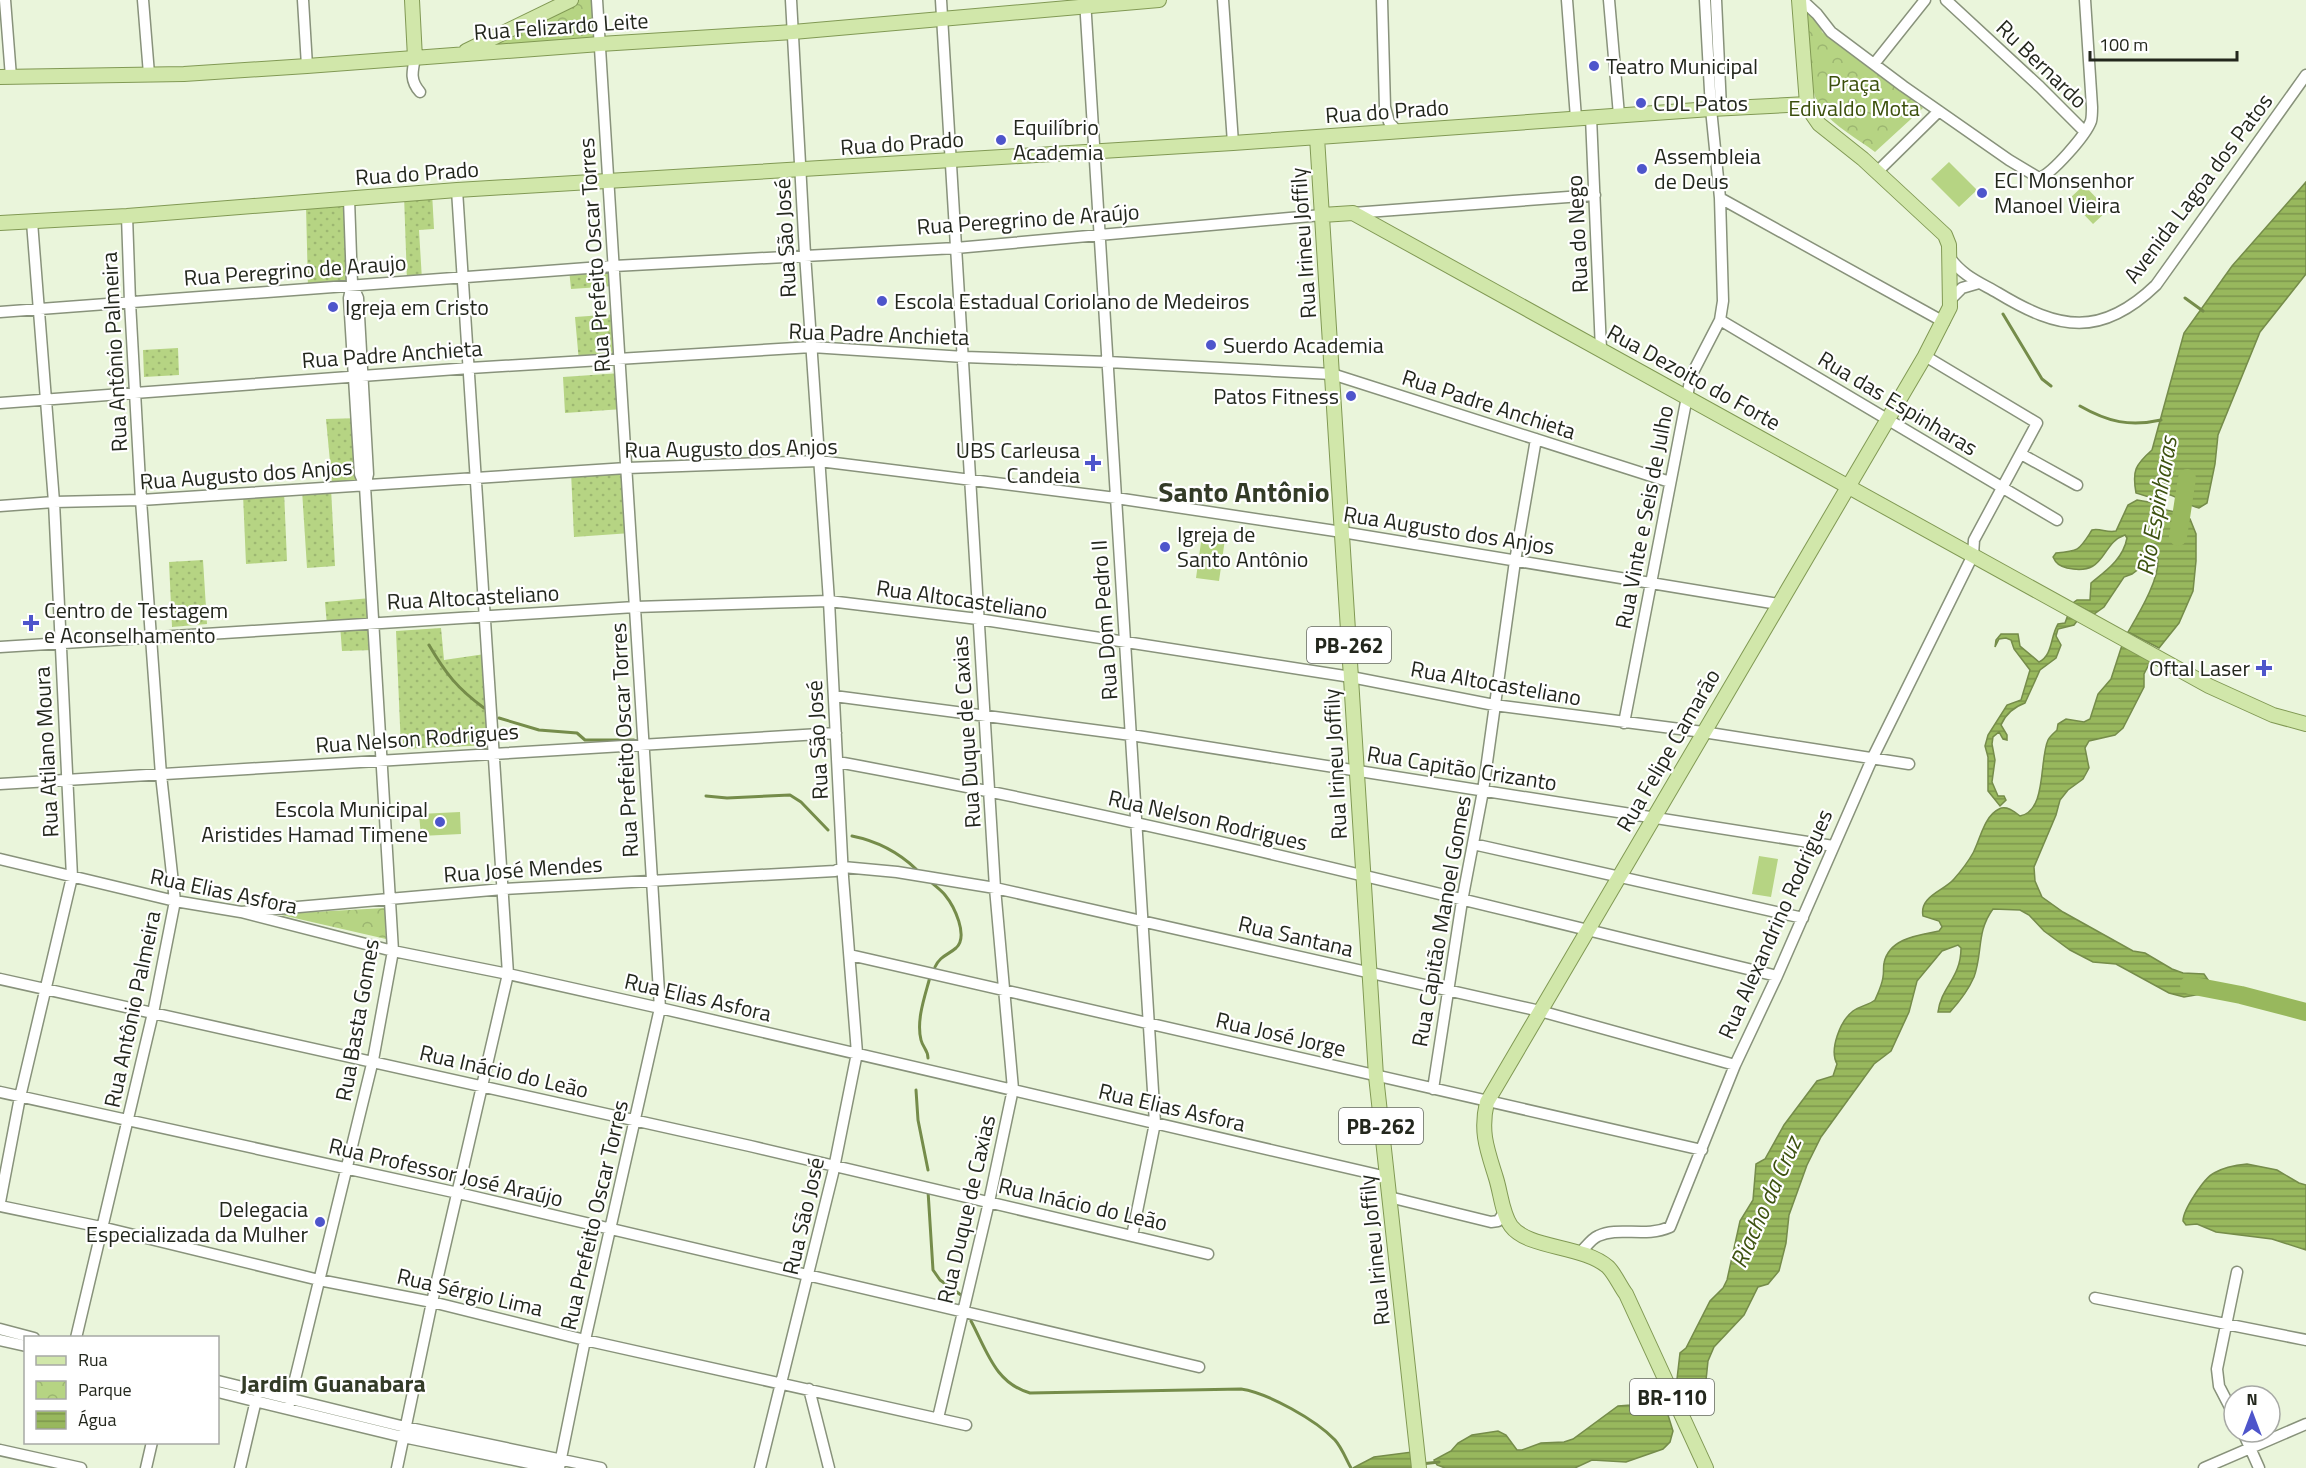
<svg xmlns="http://www.w3.org/2000/svg" width="2306" height="1468" viewBox="0 0 2306 1468" font-family="'Titillium Web',sans-serif">
<style>
.grass{fill:url(#grass-dots)}
.park{fill:url(#park-crowns)}
.garden{fill:#b6d483}
.water{fill:url(#water-rules);stroke:#758c4a;stroke-width:1.5}
.lines{fill:none;stroke-linecap:round;stroke-linejoin:round}
.stream{stroke:#758c4a;stroke-width:3}
.river{stroke:#98b85d;stroke-width:18}
.minor-casing{stroke:#88927b;stroke-width:13}
.major-casing{stroke:#819954;stroke-width:16}
.minor{stroke:#fff;stroke-width:10}
.major{stroke:#d1e7aa;stroke-width:14}
.poi-dot{fill:#4e55cb;stroke:#fff;stroke-width:2}
.labels{text-anchor:middle;dominant-baseline:central;stroke-width:4.5;stroke-linejoin:round;paint-order:stroke}
.shield{fill:#fff;stroke:#656861;stroke-width:1.5}
.shield-label{font-size:21px;font-weight:bold;fill:#23271d}
.street-label{font-size:22px;fill:#23271d;stroke:#fff}
.poi-label{font-size:22px;fill:#23271d;stroke:#fff;text-anchor:start}
.park-label{font-size:22px;fill:#3b4f0c;stroke:#fff}
.water-label{font-size:24px;font-style:italic;fill:#3d5210;stroke:#fff}
.neighbourhood-label{font-size:24px;font-weight:bold;fill:#333b27;stroke:#fff}
.district-label{font-size:28px;font-weight:bold;fill:#333b27;stroke:#fff}
</style>
<defs>
<pattern id="grass-dots" width="8" height="8" patternUnits="userSpaceOnUse" patternTransform="scale(1.5)"><rect width="8" height="8" fill="#b6d483"/><path d="M2 2h.1M6 6h.1" fill="none" stroke="#9cb671" stroke-width="1.8" stroke-linecap="round"/></pattern>
<pattern id="park-crowns" width="20" height="18" patternUnits="userSpaceOnUse" patternTransform="scale(1.5)"><rect width="20" height="18" fill="#b6d483"/><path d="M2 6a3 3 0 1 1 6 0M12 15a3 3 0 1 1 6 0" fill="none" stroke="#9cb671"/></pattern>
<pattern id="water-rules" width="6" height="5" patternUnits="userSpaceOnUse" patternTransform="scale(1.5)"><rect width="6" height="5" fill="#98b85d"/><path d="M0 2.5h6" fill="none" stroke="#7c964c"/></pattern>
</defs>
<rect width="100%" height="100%" fill="#eaf5db"/>
<path class="grass" d="M432,192L434,229L419,230L422,280L407,281L404,195Z
M347,203L352,284L308,288L306,206Z
M614,266L615,286L571,289L569,269Z
M617,314L620,360L579,362L575,317Z
M178,348L179,375L144,377L143,350Z
M621,373L623,409L565,413L563,377Z
M361,418L365,482L332,483L326,419Z
M627,468L631,533L574,537L571,472Z
M331,488L335,566L307,568L302,490Z
M284,491L287,561L246,564L243,494Z
M203,560L207,624L172,627L169,562Z
M371,598L374,650L342,651L340,625H327L325,602Z
M441,628L444,660L485,654L492,745L401,749L396,631Z"/>
<path class="park" d="M574,0H597L600,44L481,52Z
M1808,8L1818,17L1822,32L1923,108L1875,152C1858,139 1834,126 1821,109C1808,92 1809,41 1806,19Z
M385,908L386,939L277,914Z"/>
<path class="garden" d="M1949,162L1977,190L1959,207L1931,179Z
M2084,185L2108,210L2093,224L2069,199Z
M1202,535L1225,539L1219,581L1196,578Z
M460,812L461,834L421,836L419,814Z
M1759,856L1778,859L1771,897L1752,894Z"/>
<path class="water" d="M2306,182V274L2260,332L2218,435L2215,464L2207,503L2199,508C2182,505 2168,485 2152,498L2136,493C2132,471 2135,465 2152,450L2184,333L2232,266Z
M2137,500L2154,503L2166,510L2184,514L2190,519L2196,534V561L2193,591L2179,623L2159,648L2128,632C2138,615 2163,574 2157,555L2132,574L2124,577L2104,607L2094,614L2073,603L2077,600H2090L2091,583C2107,570 2123,559 2127,538L2125,535C2100,543 2107,577 2067,568C2060,566 2056,564 2053,557L2056,553C2080,551 2079,550 2092,530C2100,528 2107,533 2116,531L2128,505Z
M2070,609L2082,621H2077L2074,625L2058,629L2056,636L2061,645L2056,658L2040,670L2025,703C2014,707 2006,713 2001,725L2007,735V740L2003,739L1999,732L1993,737L1992,744L1995,760L1992,782L1998,796H2004L2006,800L2000,806L1988,791V757L1985,746L1988,735L2007,705L2021,700L2030,670L2014,649L2011,640L2006,638L1999,639L1995,647L1996,640L2001,634H2018L2020,646L2039,662C2053,655 2050,637 2058,624L2065,623Z
M2124,639L2154,654L2144,674V687L2123,728L2115,735L2089,741L2085,748L2089,768L2083,779L2068,790L2060,800L2056,815L2034,867L2035,881L2042,897L2063,912L2133,951L2145,953L2172,969L2183,973L2204,974L2213,987L2214,995L2207,993L2184,997L2169,993L2116,964L2093,962L2070,950L2044,931L2029,915L2020,910L1993,909C1976,932 1983,953 1974,977C1968,991 1960,1001 1950,1012H1938C1941,987 1961,978 1961,948L1958,945L1942,951L1917,981L1909,1012L1891,1051L1874,1064L1821,1137L1807,1165L1789,1215L1786,1243L1779,1271L1768,1284L1758,1287L1744,1315L1714,1347L1708,1361L1705,1390L1701,1399L1670,1404L1668,1415L1673,1431L1670,1442L1663,1449L1626,1462L1592,1460L1575,1468H1445L1437,1465L1434,1460L1451,1451L1458,1443L1472,1435L1498,1431L1506,1435L1517,1450H1522L1541,1443L1564,1442L1573,1439L1618,1406L1631,1405L1655,1395L1665,1394L1674,1387L1677,1379L1680,1353L1686,1348L1710,1301L1723,1288L1727,1280L1740,1221L1753,1200L1756,1164L1765,1159L1784,1125L1817,1081L1833,1076L1837,1064C1829,1050 1840,1021 1853,1011C1860,1006 1869,1005 1875,1000C1878,993 1882,985 1883,977C1884,972 1883,967 1884,963C1889,938 1919,935 1939,931L1942,927L1939,921L1923,916C1919,896 1944,891 1954,879C1961,871 1968,862 1973,853C1980,840 1984,816 1999,809C2006,805 2014,811 2020,816C2047,811 2039,760 2048,740C2050,736 2054,733 2057,730L2058,724L2066,719L2084,722L2090,719L2098,694L2111,679Z
M2247,1164L2277,1170L2299,1183L2306,1185V1250L2272,1239L2216,1232L2197,1224L2186,1225L2183,1221C2183,1210 2204,1178 2214,1173C2224,1167 2236,1165 2247,1164Z
M1412,1452L1414,1468H1353L1374,1457Z"/>
<g class="lines">
<path class="stream" d="M2185,298L2203,311
M2003,314L2042,379L2051,386
M2080,406C2108,422 2130,427 2161,420
M429,645C446,674 457,688 484,708
M499,718L539,730L577,733L585,740H634
M706,796L727,798L790,795L801,802L828,830
M852,836C877,841 897,851 916,869
M931,882C935,886 941,890 945,895C954,906 969,936 956,948C948,955 940,956 935,967
M928,1058C928,1050 923,1048 921,1040C916,1020 925,996 930,977
M916,1090L918,1120L928,1170
M928,1191L933,1270L940,1280L961,1295
M971,1321C987,1351 995,1383 1030,1393L1241,1389C1268,1393 1316,1420 1335,1440C1342,1448 1346,1459 1351,1468
M1421,1464L1439,1462"/>
<path class="river" d="M2178,537L2187,478
M2189,985L2241,995L2306,1012"/>
<defs>
<path id="minor" d="M5,0L11,77
M143,0L149,74
M303,0L307,66
M1085,0L1155,1123L1132,1236
M1223,0L1233,143
M1382,0L1385,107L1389,122L1397,131
M1567,0L1576,118
M1609,0L1619,115
M1716,0L1721,108
M1802,0L1817,14L1831,32L1903,86L2009,160L2039,178C2052,174 2086,135 2091,121C2092,117 2092,112 2092,107L2085,0
M1946,0L2040,87L2085,132
M415,58C412,72 410,81 420,92
M1874,64L1925,0
M1591,117L1601,350
M1877,172L1939,111
M1720,198L1944,322
M1353,213L1595,195
M1950,258C1963,276 1979,282 1998,293C2059,330 2101,338 2156,285L2306,75
M352,284L358,298L368,474L365,486
M1951,299L1962,288L1979,283
M0,312L614,266L956,248L1322,215
M1720,320L2057,520
M0,403L470,368L812,347L964,357L1108,362L1332,374L1670,482
M2021,454L2077,485
M0,506L54,502L141,500L627,468L819,461L1116,498L1342,532L1778,604
M0,647L635,607L829,601L978,619L1351,677L1494,705L1703,732L1909,764
M834,696L1131,735L1833,846
M1624,723L1691,376L1720,320L1723,301L1720,198L1711,109L1705,0
M838,762C1154,820 1465,901 1777,976
M0,784L836,733
M1473,844L1803,918
M0,859L175,901L241,912L393,951L508,974L660,1008L1387,1177
M241,912L503,889L835,871L843,867L897,872L995,888L1540,1011L1735,1065
M850,955L1702,1150
M0,979L750,1146L1208,1254
M1433,1089L1462,901L1483,791L1515,561L1536,439
M0,1092L458,1193L1199,1367
M1389,1197L1491,1222L1498,1221L1504,1213
M0,1202L20,1097L72,877L54,502L32,222
M0,1206L101,1227L319,1280L432,1302L585,1340L966,1425
M1581,1252C1586,1247 1591,1239 1598,1236C1619,1226 1645,1238 1670,1227L1735,1065L1777,976L1872,759L1973,555L1974,540L2037,423L1925,356
M2095,1298L2306,1340
M0,1329L34,1338
M76,1338L153,1013L175,901L161,775L141,500L130,302L127,216
M0,1340L26,1346
M218,1381L405,1427L601,1468
M809,1389L829,1468
M218,1392L403,1437L553,1468
M288,1408L373,1060L393,951L365,486L360,474L349,298L352,284L349,199
M2234,1415L2219,1386L2217,1369L2237,1272
M938,1418L989,1202L1013,1089L995,888L941,0
M2243,1432L2259,1468
M0,1450L81,1468
M146,1468L152,1442
M240,1468L256,1400
M397,1468L432,1302L508,974L457,190
M559,1468L585,1340L660,1008L597,0
M760,1468L833,1173L857,1053L843,877L829,601L805,254L791,0
M2204,1468L2306,1424"/>
<path id="major" d="M412,0L415,58
M466,51L571,0
M0,77L184,74L307,66L600,44L793,32L1159,0
M1317,137L1376,1076L1419,1468
M1322,215L1353,213L2209,686L2273,715L2306,724
M0,223L127,216L457,190L1233,143L1711,109L1807,104
M1706,1468L1626,1294C1620,1286 1615,1274 1608,1267C1583,1245 1528,1249 1511,1226C1502,1213 1501,1194 1496,1178C1487,1149 1480,1132 1487,1102L1925,356L1950,307L1949,245L1945,235L1863,159L1819,124L1810,111L1807,104L1799,0"/>
</defs>
<use href="#minor" class="minor-casing"/>
<use href="#major" class="major-casing"/>
<use href="#minor" class="minor"/>
<use href="#major" class="major"/>
</g>
<g class="poi-dot">
<circle cx="1594" cy="66" r="6"/>
<circle cx="1641" cy="103" r="6"/>
<circle cx="1001" cy="140" r="6"/>
<circle cx="1642" cy="169" r="6"/>
<circle cx="1982" cy="193" r="6"/>
<circle cx="882" cy="301" r="6"/>
<circle cx="333" cy="307" r="6"/>
<circle cx="1211" cy="345" r="6"/>
<circle cx="1351" cy="396" r="6"/>
<path d="M1090 454h6v6h6v6h-6v6h-6v-6h-6v-6h6z"/>
<circle cx="1165" cy="547" r="6"/>
<path d="M28 614h6v6h6v6h-6v6h-6v-6h-6v-6h6z"/>
<path d="M2261 659h6v6h6v6h-6v6h-6v-6h-6v-6h6z"/>
<circle cx="440" cy="822" r="6"/>
<circle cx="320" cy="1222" r="6"/>
</g>
<g class="labels">
<g class="shield">
<rect x="1307" y="627" width="84" height="36" rx="4.5"/>
<rect x="1339" y="1108" width="84" height="36" rx="4.5"/>
<rect x="1630" y="1379" width="84" height="36" rx="4.5"/>
</g>
<g class="shield-label">
<text x="1349" y="645">PB-262</text>
<text x="1381" y="1126">PB-262</text>
<text x="1672" y="1397">BR-110</text>
</g>
<g class="street-label">
<text transform="translate(561 26) rotate(-4)">Rua Felizardo Leite</text>
<text transform="translate(2042 64) rotate(44)">Ru Bernardo</text>
<text transform="translate(1387 111) rotate(-4)">Rua do Prado</text>
<text transform="translate(902 143) rotate(-4)">Rua do Prado</text>
<text transform="translate(417 173) rotate(-4)">Rua do Prado</text>
<text transform="translate(2198 188) rotate(-53)">Avenida Lagoa dos Patos</text>
<text transform="translate(1028 219) rotate(-4)">Rua Peregrino de Araújo</text>
<text transform="translate(1577 234) rotate(-93)">Rua do Nego</text>
<text transform="translate(785 238) rotate(-93)">Rua São José</text>
<text transform="translate(1303 243) rotate(-94)">Rua Irineu Joffily</text>
<text transform="translate(594 255) rotate(-94)">Rua Prefeito Oscar Torres</text>
<text transform="translate(295 270) rotate(-4)">Rua Peregrino de Araujo</text>
<text transform="translate(879 334) rotate(2)">Rua Padre Anchieta</text>
<text transform="translate(114 352) rotate(-93)">Rua Antônio Palmeira</text>
<text transform="translate(392 354) rotate(-4)">Rua Padre Anchieta</text>
<text transform="translate(1694 377) rotate(29)">Rua Dezoito do Forte</text>
<text transform="translate(1898 403) rotate(31)">Rua das Espinharas</text>
<text transform="translate(1489 404) rotate(18)">Rua Padre Anchieta</text>
<text transform="translate(731 448) rotate(-1)">Rua Augusto dos Anjos</text>
<text transform="translate(246 474) rotate(-4)">Rua Augusto dos Anjos</text>
<text transform="translate(1644 517) rotate(-79)">Rua Vinte e Seis de Julho</text>
<text transform="translate(1449 530) rotate(9)">Rua Augusto dos Anjos</text>
<text transform="translate(473 597) rotate(-3)">Rua Altocasteliano</text>
<text transform="translate(962 599) rotate(8)">Rua Altocasteliano</text>
<text transform="translate(1104 620) rotate(-94)">Rua Dom Pedro II</text>
<text transform="translate(1496 683) rotate(10)">Rua Altocasteliano</text>
<text transform="translate(966 732) rotate(-94)">Rua Duque de Caxias</text>
<text transform="translate(417 738) rotate(-4)">Rua Nelson Rodrigues</text>
<text transform="translate(624 740) rotate(-93)">Rua Prefeito Oscar Torres</text>
<text transform="translate(817 740) rotate(-93)">Rua São José</text>
<text transform="translate(1668 750) rotate(-60)">Rua Felipe Camarão</text>
<text transform="translate(46 752) rotate(-93)">Rua Atilano Moura</text>
<text transform="translate(1335 764) rotate(-93)">Rua Irineu Joffily</text>
<text transform="translate(1462 768) rotate(9)">Rua Capitão Crizanto</text>
<text transform="translate(1208 820) rotate(13)">Rua Nelson Rodrigues</text>
<text transform="translate(523 869) rotate(-4)">Rua José Mendes</text>
<text transform="translate(224 891) rotate(12)">Rua Elias Asfora</text>
<text transform="translate(1441 921) rotate(-80)">Rua Capitão Manoel Gomes</text>
<text transform="translate(1775 924) rotate(-66)">Rua Alexandrino Rodrigues</text>
<text transform="translate(1296 936) rotate(13)">Rua Santana</text>
<text transform="translate(698 997) rotate(13)">Rua Elias Asfora</text>
<text transform="translate(132 1009) rotate(-78)">Rua Antônio Palmeira</text>
<text transform="translate(357 1020) rotate(-80)">Rua Basta Gomes</text>
<text transform="translate(1281 1034) rotate(13)">Rua José Jorge</text>
<text transform="translate(504 1071) rotate(13)">Rua Inácio do Leão</text>
<text transform="translate(1172 1107) rotate(13)">Rua Elias Asfora</text>
<text transform="translate(446 1172) rotate(13)">Rua Professor José Araújo</text>
<text transform="translate(1083 1204) rotate(13)">Rua Inácio do Leão</text>
<text transform="translate(966 1209) rotate(-77)">Rua Duque de Caxias</text>
<text transform="translate(594 1215) rotate(-77)">Rua Prefeito Oscar Torres</text>
<text transform="translate(803 1216) rotate(-77)">Rua São José</text>
<text transform="translate(1374 1250) rotate(-96)">Rua Irineu Joffily</text>
<text transform="translate(470 1292) rotate(13)">Rua Sérgio Lima</text>
</g>
<g class="poi-label">
<text x="1606" y="66">Teatro Municipal</text>
<text x="1653" y="103">CDL Patos</text>
<text x="1013" y="127">Equilíbrio<tspan x="1013" dy="25">Academia</tspan></text>
<text x="1654" y="156">Assembleia<tspan x="1654" dy="25">de Deus</tspan></text>
<text x="1994" y="180">ECI Monsenhor<tspan x="1994" dy="25">Manoel Vieira</tspan></text>
<text x="894" y="301">Escola Estadual Coriolano de Medeiros</text>
<text x="345" y="307">Igreja em Cristo</text>
<text x="1223" y="345">Suerdo Academia</text>
<text x="1339" y="396" text-anchor="end">Patos Fitness</text>
<text x="1080" y="450" text-anchor="end">UBS Carleusa<tspan x="1080" dy="25">Candeia</tspan></text>
<text x="1177" y="534">Igreja de<tspan x="1177" dy="25">Santo Antônio</tspan></text>
<text x="44" y="610">Centro de Testagem<tspan x="44" dy="25">e Aconselhamento</tspan></text>
<text x="2250" y="668" text-anchor="end">Oftal Laser</text>
<text x="428" y="809" text-anchor="end">Escola Municipal<tspan x="428" dy="25">Aristides Hamad Timene</tspan></text>
<text x="308" y="1209" text-anchor="end">Delegacia<tspan x="308" dy="25">Especializada da Mulher</tspan></text>
</g>
<g class="park-label">
<text x="1854" y="83">Praça<tspan x="1854" dy="25">Edivaldo Mota</tspan></text>
</g>
<g class="water-label">
<text transform="translate(2156 506) rotate(-80)">Rio Espinharas</text>
<text transform="translate(1765 1202) rotate(-66)">Riacho da Cruz</text>
</g>
<g class="neighbourhood-label">
<text x="333" y="1383">Jardim Guanabara</text>
</g>
<g class="district-label">
<text x="1244" y="491">Santo Antônio</text>
</g>
</g>
<rect x="24" y="1336" width="195" height="108" fill="#ffffff" stroke="#a7a9a5" stroke-width="1.5"/>
<rect x="36" y="1356" width="30" height="9" fill="#d1e7aa" stroke="#a7a9a5" stroke-width="1.5"/>
<text x="78" y="1366" font-size="18" fill="#23271d">Rua</text>
<rect x="36" y="1381" width="30" height="18" fill="url(#park-crowns)" stroke="#a7a9a5" stroke-width="1.5"/>
<text x="78" y="1396" font-size="18" fill="#23271d">Parque</text>
<rect x="36" y="1411" width="30" height="18" fill="url(#water-rules)" stroke="#a7a9a5" stroke-width="1.5"/>
<text x="78" y="1426" font-size="18" fill="#23271d">Água</text>
<g transform="translate(2252 1414)"><circle r="28" fill="#ffffff" stroke="#a7a9a5" stroke-width="1.5"/>
<path d="M0-4.5L10 22L0 15L-10 22Z" fill="#4e55cb"/>
<text y="-9" font-size="16" font-weight="bold" text-anchor="middle" fill="#23271d">N</text>
</g>
<path d="M2090 51v9h147v-9" fill="none" stroke="#23271d" stroke-width="3"/>
<text x="2099" y="51" font-size="18" fill="#23271d" stroke="#ffffff" stroke-width="4.5" paint-order="stroke">100 m</text>
</svg>
